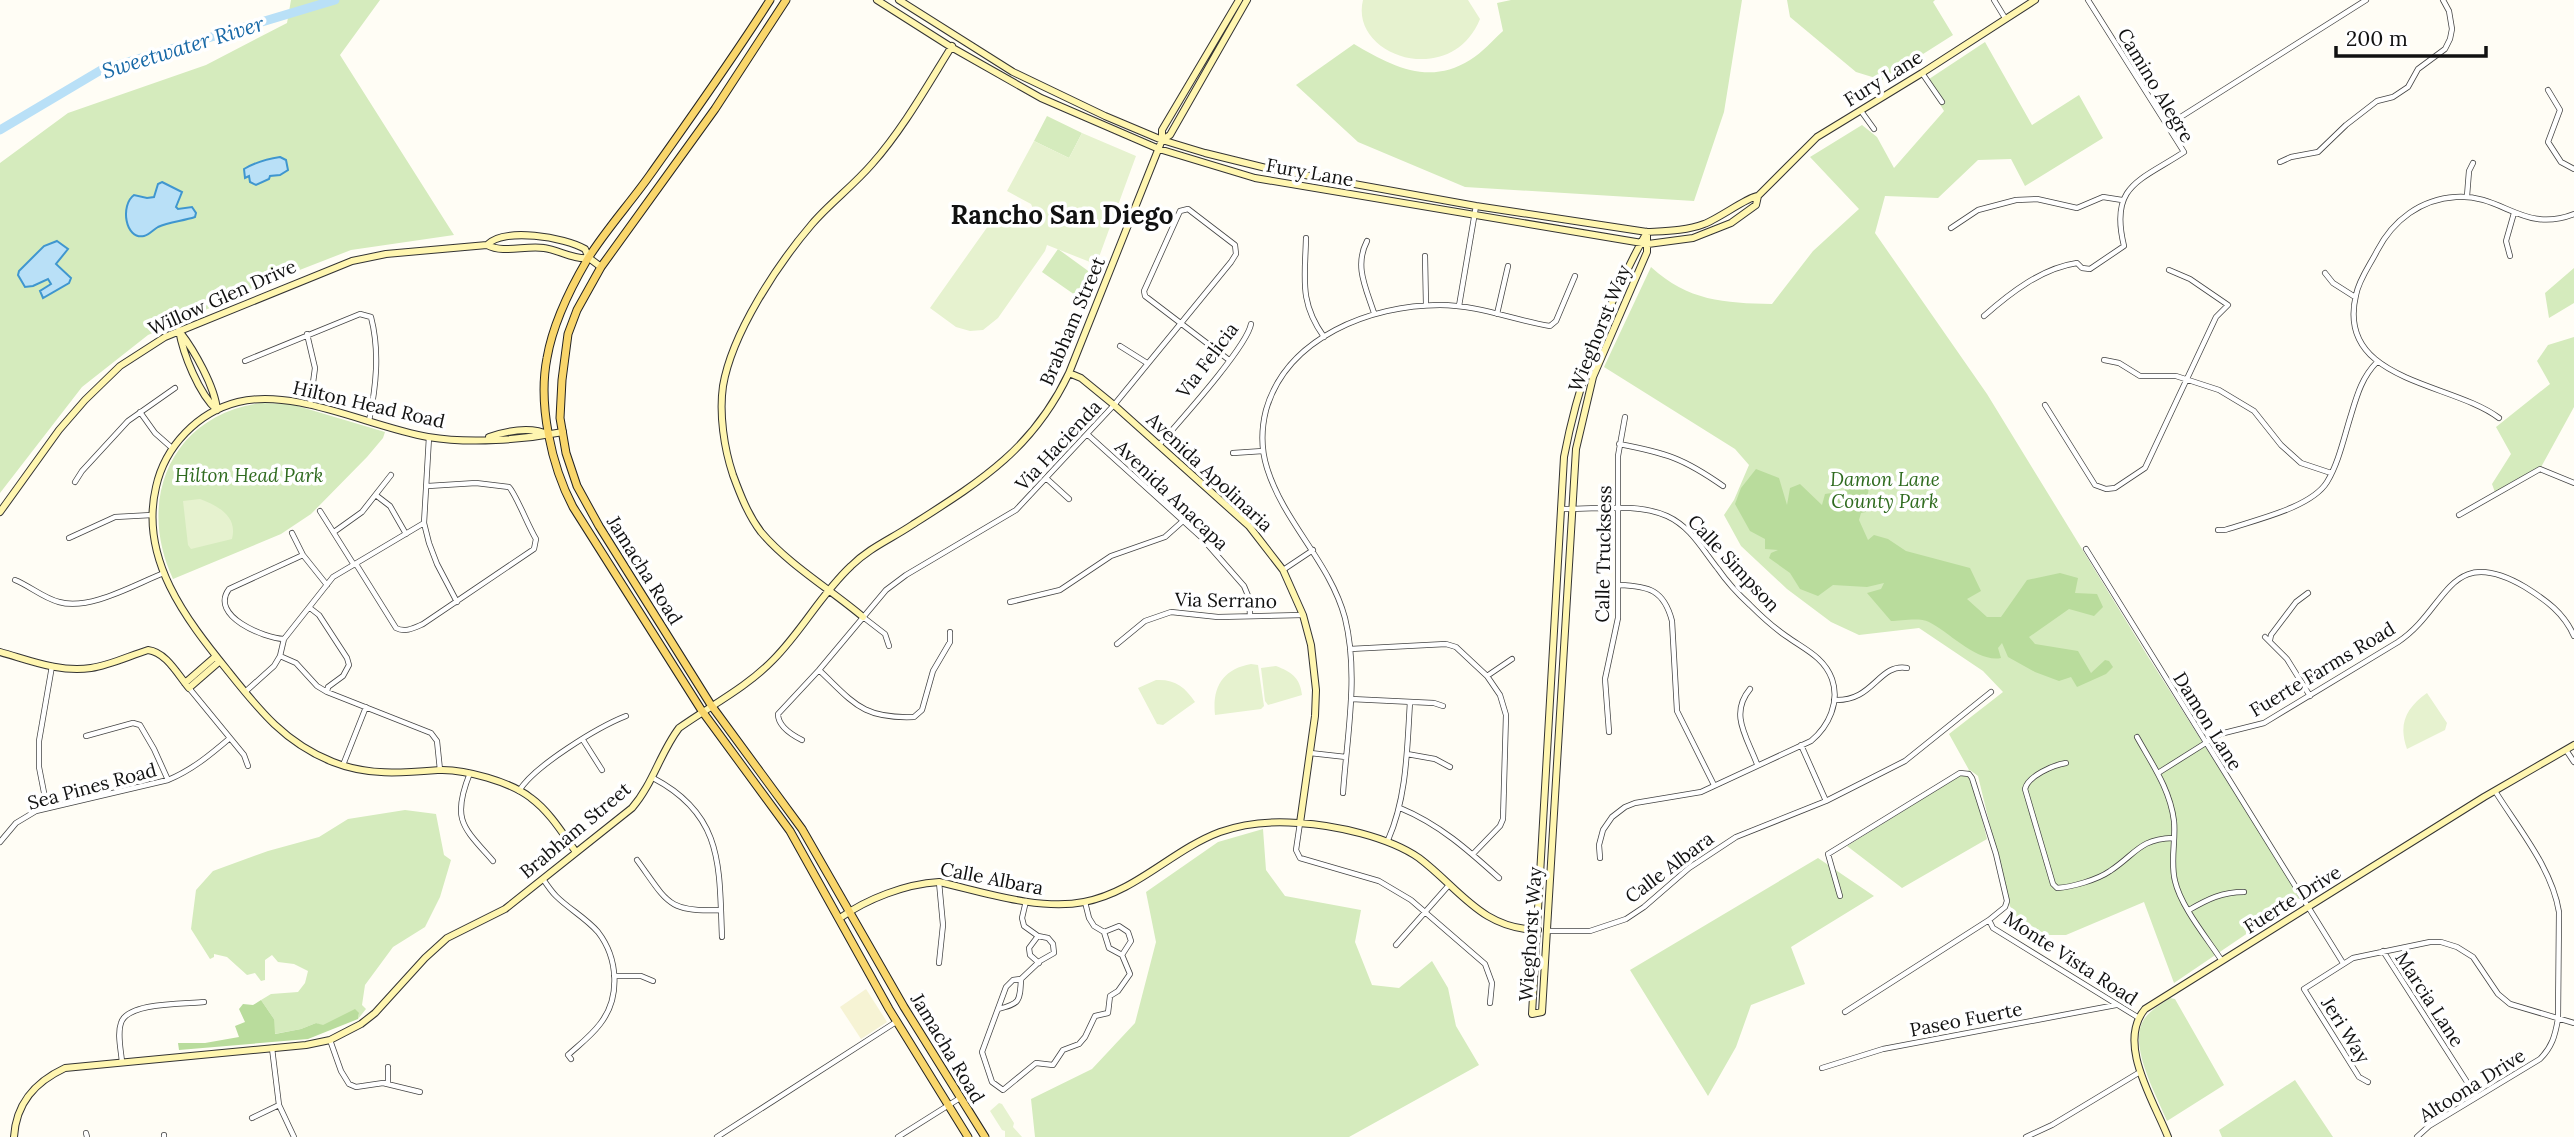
<svg xmlns="http://www.w3.org/2000/svg" width="2574" height="1137" viewBox="0 0 2574 1137" font-family="Lora,serif">
<style>
.farmland{fill:#f6f3d4}
.green{fill:#d5ebbd}
.forest{fill:#b9dc9c}
.pitch{fill:#e6f2cf}
.water{fill:#b9e0f7;stroke:#3f96cf;stroke-width:2}
.lines{fill:none;stroke-linecap:round;stroke-linejoin:round}
.river{stroke:#b9e0f7;stroke-width:9}
.street-casing{stroke:#444;stroke-width:6}
.secondary-casing{stroke:#333;stroke-width:8}
.primary-casing{stroke:#222;stroke-width:9}
.street{stroke:#fff;stroke-width:4.5}
.secondary{stroke:#fff6b0;stroke-width:6}
.primary{stroke:#f9d66b;stroke-width:7}
.labels{text-anchor:middle;dominant-baseline:central;stroke-width:7;stroke-linejoin:round;paint-order:stroke}
.street-label{font-size:19px;fill:#111;stroke:#fff}
.park-label{font-size:19px;font-style:italic;fill:#2f6b1f;stroke:#fff}
.water-label{font-size:21px;font-style:italic;fill:#1768a6;stroke:#fff}
.district-label{font-size:26px;font-weight:bold;fill:#111;stroke:#fff}
</style>
<rect width="100%" height="100%" fill="#fffdf5"/>
<path class="farmland" d="M866,989L887,1022L861,1039L840,1007Z"/>
<path class="green" d="M291,0H380L340,55L454,235L351,250L274,280L148,335L82,387L0,493V163L68,113L206,65L287,23Z
M1511,0H1742L1724,112L1694,201L1465,187L1358,142L1296,85L1354,44C1391,66 1429,86 1470,60C1482,53 1493,40 1503,31L1497,3Z
M1787,0H1935L1933,2L1953,35L1882,80L1856,72L1790,17Z
M1985,42L2032,125L2079,95L2103,138L2025,186L2011,159L1978,160L1938,198L1885,196L1875,233L1987,394L2147,655L2301,897L2174,983L2144,902L2066,935H2024L2009,904L1978,776L1970,770L1987,839L1902,888L1847,846L1969,770L1949,734L2003,692L1983,671L1919,628L1859,635L1831,622L1787,589L1741,546L1724,515L1734,500L1749,465L1735,449L1604,367L1651,267C1688,301 1724,303 1772,304L1813,251L1859,209L1810,157L1862,125L1877,137L1894,168L1944,111L1926,81Z
M1047,116L1082,133L1069,158L1034,141Z
M1058,249L1091,273L1075,295L1042,272Z
M2574,268V303L2549,318L2545,293Z
M2574,337V407L2540,469L2496,495L2492,484L2511,454L2496,427L2550,384L2537,361L2548,345Z
M261,403L291,404L385,432L383,438L367,457L311,514L281,534L173,579C136,500 171,415 261,403Z
M405,810L436,814L444,855L451,860L440,897L425,927L393,947L365,985L362,1005L366,1009L358,1019L359,1013L323,1026L316,1023L301,1029L274,1034V1019L261,1000L271,994L298,992L305,983L308,971L294,964L278,962L272,955L265,960V980L261,981L255,973L247,975L227,957L214,954V957L210,959L191,929L196,890L213,871L268,851L319,837L348,819Z
M1263,829L1266,870L1285,896L1361,910L1355,942L1372,985L1399,988L1432,961L1448,988L1456,1026L1479,1065L1349,1137H1035L1031,1099L1092,1069L1135,1023L1156,942L1146,892L1218,842Z
M1818,858L1874,896L1791,947L1805,984L1751,1005L1736,1047L1708,1096L1630,970Z
M2170,998L2175,999L2224,1085L2167,1121C2157,1096 2130,1049 2142,1023C2147,1012 2160,1005 2170,998Z
M2295,1080L2333,1137H2222L2219,1130Z"/>
<path class="forest" d="M1756,469L1779,478L1787,505L1790,488L1800,484L1822,505L1825,494L1845,491L1846,479L1869,487L1867,499L1858,501L1871,511L1861,513L1859,520L1868,540L1874,535L1888,539L1906,551L1970,568L1981,591L1967,599L1987,617H2001L2027,580L2060,573L2078,578L2075,593L2097,594L2103,607L2094,616L2069,609L2029,637L2035,644L2078,651L2091,673L2105,660L2109,661L2113,667L2106,674L2077,687L2071,677L2059,681L2035,672L2008,657L2002,643L1998,648L2001,658C1978,663 1949,632 1929,622C1919,617 1901,621 1891,621L1867,593L1881,589L1884,583L1867,587L1833,585L1818,596L1800,589L1790,573L1769,558L1771,553L1778,550L1765,549V539L1750,531L1735,504L1741,488Z
M261,1000L274,1019L275,1034L301,1029L316,1023L323,1025L355,1009L359,1013L358,1019L308,1039L179,1050L178,1043H205L239,1037L235,1026L245,1022L239,1009L243,1004L253,1005Z"/>
<path class="pitch" d="M1363,0H1468L1480,19C1451,90 1349,56 1363,0Z
M1082,133L1136,156L1099,257L1090,262L1047,245L1045,251L998,318L983,330L970,331L956,327L930,308L993,219L1016,209L1036,215L1031,204L1007,191L1034,141L1069,158Z
M200,499C218,506 238,516 232,539L191,549L188,545L183,501Z
M1251,664L1258,665L1264,706L1261,709L1215,715C1212,687 1223,669 1251,664Z
M1276,666C1291,672 1300,677 1302,695L1268,705L1265,701L1261,668Z
M1156,680C1175,679 1185,687 1195,702L1163,725L1157,724L1138,688Z
M2427,693L2447,723L2445,730L2407,749C2398,724 2406,708 2427,693Z
M999,1103L1002,1104L1014,1123L1013,1127L1022,1137H1005V1131L1002,1130L990,1111Z"/>
<path class="water" d="M280,157L286,160L288,170L280,175L270,176L269,179L256,185L250,182L249,176L245,178L244,169C256,162 266,159 280,157Z
M162,182L182,192L176,207L178,209L192,207L196,213L195,217C183,221 169,222 158,227C153,230 149,235 144,236C125,240 120,205 134,195L147,198L154,197L158,184Z
M57,241L68,249L56,264L71,278L69,283L43,298L40,291L51,284L48,279L33,286L25,287L18,275L19,271L44,246Z"/>
<g class="lines">
<path class="river" d="M0,130L101,70L335,0"/>
<defs>
<path id="street" d="M1994,0L2005,18
M1922,73L1942,102
M2548,90L2560,110L2548,142L2561,162L2574,169
M1861,111L1874,129
M2168,125L2366,0
M2280,162L2291,157L2318,152L2346,125L2377,101L2393,97L2408,87L2418,69L2445,49L2450,39L2452,29L2449,11L2443,0
M2467,196L2469,171L2473,163
M1951,228L1978,210L2016,200L2037,199L2077,208L2103,197L2122,200
M1306,238C1305,279 1299,302 1324,337
M1367,241C1354,266 1366,288 1374,313
M1425,256L1426,305
M2510,256L2506,241L2514,213
M2325,273L2333,283L2355,297
M1459,306L1476,206
M1497,314L1508,266
M1984,316C2010,293 2042,268 2077,263L2082,268L2090,269L2124,246C2109,185 2140,181 2184,152L2088,0
M307,334L315,368L310,405
M1120,346L1147,363
M2104,360L2119,363L2140,376H2176L2219,390L2254,411L2281,445L2301,463L2331,473
M245,361L360,314L371,317C380,352 376,387 369,421
M2045,405L2095,485L2106,489L2115,488L2145,468L2216,317L2228,305L2190,279L2169,270
M140,412L155,433L172,448
M2499,418C2452,382 2335,382 2356,295C2359,279 2370,265 2377,251C2393,220 2421,199 2456,197C2503,194 2523,234 2574,214
M1087,434L1201,537L1244,586L1249,598L1250,615
M429,437L424,523L429,543L437,564L457,602
M1619,444C1666,453 1683,458 1723,486
M1159,445C1178,423 1247,347 1251,324
M1233,453L1263,451
M1046,478L1069,499
M75,482L82,471L128,421L175,388
M377,496L390,506L406,534
M1561,509C1595,510 1635,502 1667,516C1691,527 1702,549 1718,569C1727,582 1738,594 1750,605C1761,616 1773,627 1786,636C1804,649 1824,657 1832,679C1840,702 1829,726 1811,741L1701,792L1635,803L1625,807L1612,817L1603,830L1599,845L1600,858
M320,511L354,565
M2459,515L2540,469L2574,483
M2218,530H2225C2254,520 2311,508 2327,482C2339,462 2344,437 2351,415C2357,395 2362,377 2377,362
M334,532L362,512L391,475
M292,533L303,555L327,585
M69,538L115,517L152,515
M2086,549L2343,963
M356,564L396,628C405,633 414,628 423,624L534,549L536,539C528,526 516,494 509,487L476,483L428,486
M1283,570L1313,550
M15,580C30,586 43,598 59,602C90,611 135,584 164,573
M1619,585C1649,586 1664,590 1672,621L1677,711L1714,785
M1010,602L1060,590L1111,556L1165,537L1184,520
M310,608L319,615L347,658L349,665L343,676L328,687L327,692
M863,617L885,634L889,646
M2265,637L2287,659L2310,696
M284,639C264,638 209,616 229,589L303,555
M2270,640L2271,635L2296,602L2308,593
M1117,644L1145,621L1171,612L1218,617L1303,615
M1350,649L1446,644L1456,647L1487,676L1500,695L1506,715L1503,819L1500,826L1473,854
M280,656L296,663L317,686L327,692L431,733L437,741L440,770
M819,670C854,703 862,719 914,717L922,710L933,671L950,642V632
M1487,676L1512,659
M189,688L244,755L248,766
M1750,689C1729,714 1747,737 1757,764
M245,692L274,666L280,656L284,639L333,577L424,523
M1351,699L1434,703L1443,706
M1834,700C1874,702 1878,663 1907,668
M1609,732L1605,679L1618,618V456L1625,417
M86,736L133,723L140,725L154,749L168,780
M2137,737C2152,764 2170,789 2174,821C2176,841 2170,861 2175,881C2181,907 2207,938 2222,961
M583,740L602,770
M802,740C792,735 778,726 778,714L819,670L886,590L906,575L1016,510L1114,405L1231,262L1236,254L1235,245L1188,209L1180,211L1144,291L1145,296L1229,360
M1801,745L1826,801
M2566,750L2574,762
M1310,753L1346,757
M1407,754L1435,759L1450,767
M2066,763C2053,765 2028,776 2025,789L2053,884L2057,888C2072,887 2097,880 2110,871C2136,854 2139,839 2173,838
M343,765L366,707
M470,773C451,820 463,827 493,861
M2158,773L2220,734L2264,723L2398,642C2448,609 2448,542 2525,587C2546,600 2564,613 2574,636
M653,778C724,815 719,867 722,937
M519,791C534,766 598,727 626,716
M1343,793C1347,735 1359,675 1345,618C1330,562 1284,523 1267,468C1261,449 1261,430 1266,410C1287,337 1371,305 1440,305C1478,305 1513,320 1550,326L1556,321L1575,276
M47,808L39,767V741L52,666
M1400,808C1439,824 1468,850 1499,878
M1300,823L1296,850L1300,858L1379,881L1411,900L1485,964L1492,983L1490,1003
M1388,840C1407,797 1407,749 1410,702
M0,842L16,823L36,811L168,780C192,770 210,755 230,738
M637,860C667,901 667,913 721,910
M543,879C547,885 551,891 556,896C569,909 586,918 598,932C618,958 621,997 600,1024C591,1036 579,1045 568,1055L571,1059
M939,882L943,925L939,963
M1840,896L1828,854L1960,773L1969,774L1972,778L1996,854L2007,901L2005,907L1989,920L1993,928L2139,1018
M1026,901L1022,918L1024,926L1038,936L1048,938L1053,944L1054,953L1040,961L1021,979L1013,980L1006,987L982,1052L992,1082L1003,1090L1036,1063L1053,1065L1063,1050L1079,1044L1085,1037L1095,1016L1108,1013L1110,996L1118,991L1130,974L1122,955L1109,948L1104,932L1094,926L1089,918L1085,902
M2189,910C2208,899 2222,892 2244,892
M1547,931H1590L1626,919L1644,907L1689,868L1736,837L1826,801L1905,761L1991,692
M1104,932L1119,926L1128,932L1131,941L1122,955
M1038,936L1029,948L1030,955L1039,963
M1396,945L1449,885
M2383,951L2476,1096
M614,976H641L653,981
M998,1009C1020,1004 1020,1001 1021,979
M1845,1012L1989,920
M330,1040L341,1071L349,1084L356,1087L383,1083L420,1092
M272,1048L279,1105L294,1137
M122,1062C121,1050 117,1034 121,1023C127,1002 185,1004 204,1002
M1822,1068L1883,1049L2116,1005
M2368,1082L2359,1077L2304,989L2353,958L2430,942H2441L2457,947L2473,957L2498,994L2510,1004L2574,1023
M388,1083V1067
M252,1118L279,1105
M86,1133L87,1137
M164,1135V1137
M717,1137L896,1022
M898,1137L960,1098
M2026,1137L2052,1125L2140,1072
M2417,1137L2429,1126L2540,1059C2552,1047 2555,1036 2558,1019L2559,912C2552,868 2518,828 2495,791"/>
<path id="secondary" d="M877,0L951,47L1041,98L1159,149L1255,178L1648,244L1693,238L1731,223L1756,205L1758,196L1817,137L1922,73L2035,0
M899,0L1013,72L1105,116L1162,140L1205,153L1266,168L1476,206L1647,232C1665,231 1686,231 1704,224C1718,219 1749,196 1758,196
M1162,140L1170,135L1247,0
M1647,232V252L1593,377L1576,449L1542,1012L1532,1014L1564,457C1579,378 1608,302 1647,232Z
M487,245C503,227 565,237 585,249L589,258L601,267
M179,330C183,354 199,394 217,410
M180,332C194,350 215,387 217,410
M1069,373L1081,378L1114,405L1249,526L1283,570L1303,615L1311,645L1316,690L1315,716L1300,823
M563,432C521,440 470,444 428,437C370,427 296,388 238,402C198,412 165,446 156,487C139,559 186,619 228,671C259,710 285,743 333,762C368,776 402,773 439,770C465,769 511,782 531,798C550,812 563,834 576,852
M489,437C507,431 531,426 549,435
M0,512L59,430L85,400L120,366L165,337L352,261L386,254L487,245C504,254 525,245 544,248C559,250 574,260 589,258
M863,617C830,589 789,565 761,532C748,515 740,494 733,475C724,448 719,414 723,386C732,333 777,265 812,224C830,203 853,186 872,164C903,129 927,86 952,46
M0,652C29,660 60,673 91,668C110,665 129,656 148,650C166,652 178,675 189,688L220,661
M185,683L216,656
M840,918C867,899 905,884 939,882C983,892 1040,911 1084,902C1136,892 1172,850 1220,832C1245,823 1272,821 1298,823C1335,825 1389,837 1419,858C1460,889 1481,929 1538,930
M14,1137C16,1103 35,1082 65,1068L306,1045L330,1040L361,1024L375,1013L425,958L447,938L505,909L632,808C653,784 660,753 679,728C710,706 747,687 773,660C802,631 821,594 851,566C869,548 891,539 912,525C981,481 1033,449 1069,373L1162,140V130L1239,0
M2168,1137C2154,1101 2116,1043 2145,1009L2484,797L2574,745"/>
<path id="primary" d="M770,0C732,60 691,117 650,175C631,202 604,232 587,260C570,289 553,323 547,358C538,404 551,465 573,507L702,711L790,831L889,1009L968,1137
M786,0L715,109L601,267L577,310L568,334L562,380L560,418L566,453L577,486L599,526L711,705L802,829L904,1007L985,1137"/>
</defs>
<use href="#street" class="street-casing"/>
<use href="#secondary" class="secondary-casing"/>
<use href="#primary" class="primary-casing"/>
<use href="#street" class="street"/>
<use href="#secondary" class="secondary"/>
<use href="#primary" class="primary"/>
</g>
<g class="labels">
<g class="street-label">
<text transform="translate(1883 78) rotate(-32)">Fury Lane</text>
<text transform="translate(2156 85) rotate(59)">Camino Alegre</text>
<text transform="translate(1310 172) rotate(10)">Fury Lane</text>
<text transform="translate(222 297) rotate(-24)">Willow Glen Drive</text>
<text transform="translate(1072 321) rotate(-67)">Brabham Street</text>
<text transform="translate(1599 328) rotate(-68)">Wieghorst Way</text>
<text transform="translate(1207 360) rotate(-53)">Via Felicia</text>
<text transform="translate(369 404) rotate(13)">Hilton Head Road</text>
<text transform="translate(1058 445) rotate(-47)">Via Hacienda</text>
<text transform="translate(1210 472) rotate(43)">Avenida Apolinaria</text>
<text transform="translate(1172 495) rotate(44)">Avenida Anacapa</text>
<text transform="translate(1603 554) rotate(-89)">Calle Trucksess</text>
<text transform="translate(1734 563) rotate(47)">Calle Simpson</text>
<text transform="translate(645 570) rotate(58)">Jamacha Road</text>
<text transform="translate(1226 600) rotate(1)">Via Serrano</text>
<text transform="translate(2322 669) rotate(-31)">Fuerte Farms Road</text>
<text transform="translate(2208 721) rotate(58)">Damon Lane</text>
<text transform="translate(92 786) rotate(-15)">Sea Pines Road</text>
<text transform="translate(575 830) rotate(-40)">Brabham Street</text>
<text transform="translate(1669 867) rotate(-37)">Calle Albara</text>
<text transform="translate(992 878) rotate(11)">Calle Albara</text>
<text transform="translate(2292 899) rotate(-32)">Fuerte Drive</text>
<text transform="translate(1530 934) rotate(-86)">Wieghorst Way</text>
<text transform="translate(2071 958) rotate(33)">Monte Vista Road</text>
<text transform="translate(2430 999) rotate(57)">Marcia Lane</text>
<text transform="translate(1966 1019) rotate(-11)">Paseo Fuerte</text>
<text transform="translate(2346 1030) rotate(58)">Jeri Way</text>
<text transform="translate(948 1048) rotate(59)">Jamacha Road</text>
<text transform="translate(2472 1085) rotate(-32)">Altoona Drive</text>
</g>
<g class="park-label">
<text x="249" y="475">Hilton Head Park</text>
<text x="1885" y="479">Damon Lane<tspan x="1885" dy="22">County Park</tspan></text>
</g>
<g class="water-label">
<text transform="translate(183 47) rotate(-17)">Sweetwater River</text>
</g>
<g class="district-label">
<text x="1062" y="214">Rancho San Diego</text>
</g>
</g>
<path d="M2336 46v10h150v-10" fill="none" stroke="#111111" stroke-width="3.5"/>
<text x="2346" y="46" font-size="21" fill="#111111" stroke="#ffffff" stroke-width="5" paint-order="stroke">200 m</text>
</svg>
